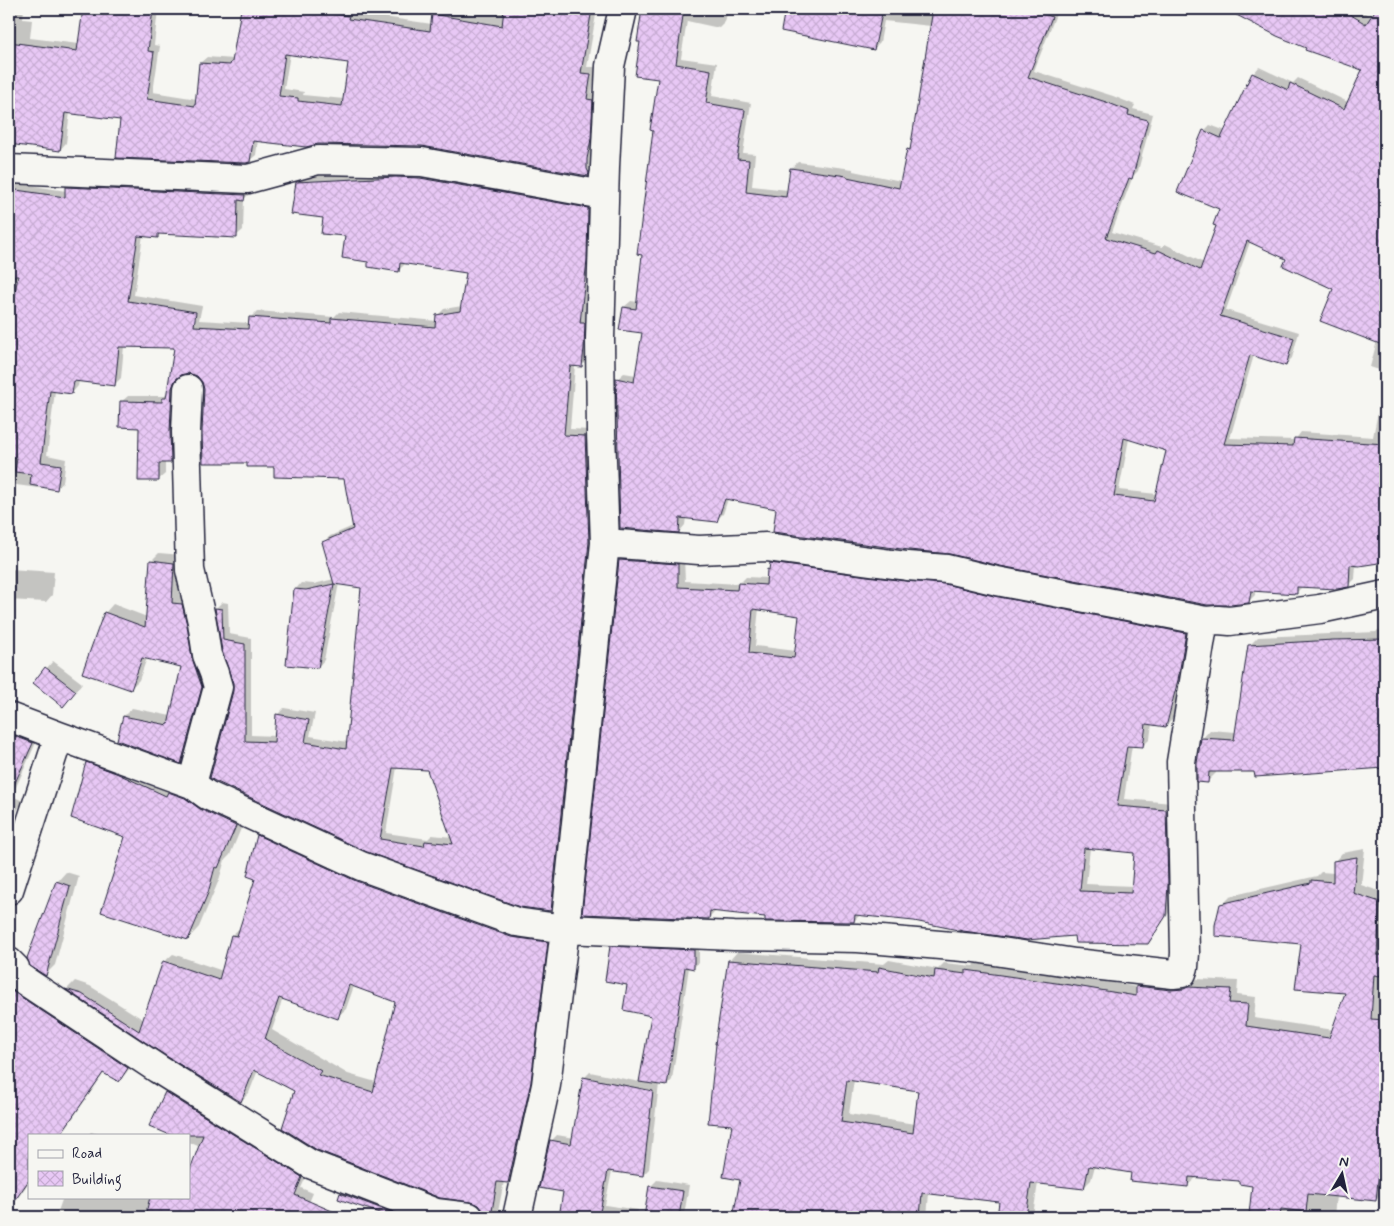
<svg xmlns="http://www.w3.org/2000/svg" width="1394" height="1226" viewBox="0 0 1394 1226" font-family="Mynerve,sans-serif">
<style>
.shadow{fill:#0003;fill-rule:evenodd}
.building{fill:url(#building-cross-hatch);stroke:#22223b;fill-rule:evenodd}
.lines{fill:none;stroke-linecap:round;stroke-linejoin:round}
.minor-casing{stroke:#22223b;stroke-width:31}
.minor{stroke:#f6f6f2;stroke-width:28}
</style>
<defs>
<pattern id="building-cross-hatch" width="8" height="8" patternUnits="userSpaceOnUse" patternTransform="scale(1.25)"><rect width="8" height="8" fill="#e8c8f5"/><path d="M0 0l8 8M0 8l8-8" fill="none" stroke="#c7acd3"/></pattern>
</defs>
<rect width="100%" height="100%" fill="#f6f6f2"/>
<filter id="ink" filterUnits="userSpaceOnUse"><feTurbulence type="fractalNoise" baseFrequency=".02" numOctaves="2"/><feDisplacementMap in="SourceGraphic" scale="10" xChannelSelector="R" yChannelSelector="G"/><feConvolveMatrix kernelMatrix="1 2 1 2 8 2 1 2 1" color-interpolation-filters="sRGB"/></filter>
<g filter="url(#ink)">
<path class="shadow" d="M9,9H24L23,19L32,20L30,38L79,44L84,9H158L154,45L160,46L153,92L197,99L200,63L207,57L234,59L242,9H357L356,13L432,24L434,15L440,9L477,15L478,9H597L587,67H596L592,93L599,94L594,169L588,175L422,145L258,140L256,155L249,161L121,119L70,112L66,143L60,150L9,143ZM290,54L350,62L344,99L303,95L304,92L284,89Z
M639,9H728L725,22L719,28L687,21L681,58L717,63L712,96L751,103L743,153L755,154L752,186L788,190L791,168L798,162L853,169V171L901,181L908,150L912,146L931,26L884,21L880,42L873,49L782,30L787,9H1058L1034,71L1113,96L1135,105L1133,109L1153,114L1138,171L1133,176L1112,232L1162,247L1165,244L1204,263L1218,226L1221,209L1204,131L1210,125L1226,131L1253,74L1259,67L1293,83L1298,78L1348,102L1364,69L1308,47L1249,20L1255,9H1358L1372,17L1377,9H1385V87L1368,107L1378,118L1385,113V372L1370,367L1377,341L1335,289L1288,259L1250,242L1226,310L1299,332L1292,358L1285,365L1254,355L1230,438L1295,440L1301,432L1373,437L1385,376V560L1356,564L1355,579L1348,586H1303L1296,593L1255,590V595L1248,602L728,499L723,514L716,520L686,517L685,525L679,532L617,379L624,373L636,375L644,332L624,307L631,301L638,302L660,78L642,41V15L639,14ZM1129,439L1167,451L1157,494L1119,490Z
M403,171L594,202L593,252L585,317H591L588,359L582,365H575L570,429L591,430L595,535L557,903L551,910L216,780L234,691V682L223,651L216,608L222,602L228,603L229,634L251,638V735L276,736L278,714L284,708L315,713L310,736L348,742L362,587L339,583L324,660L318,667L295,590L301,583L314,584L334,579L324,542L330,536L353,526L345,478L276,466L205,390L203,381L197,375L189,372L181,374L178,380L177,455L171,462H165V474L158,480L140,426L121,402L128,396H165L168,393L176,347L124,346L121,378L114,385L79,381L78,386L72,393L55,391L47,455L66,459L63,482L56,488L41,486L38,488L9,484V182L66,191V188L73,181L251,189L250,193L244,199L243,230L236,236L161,233L157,237L143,235L134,295L202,306L199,320L250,323V318L257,311L334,317L339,312L437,321V316L444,309L462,306L468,272L405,262V264L398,271L369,261L347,235L324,217L297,183L303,176ZM397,767L428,768L452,837L432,835L428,839L386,833Z
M159,553L182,555L179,595L190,596L210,678L189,754L181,762L124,716L132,708L171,716L182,666L147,658L139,680L130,689L105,613L113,604L147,617L151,561Z
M627,553L684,558L685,581L739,584L746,577L768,578L769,570L771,568V564L778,557L912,575L1192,626L1185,672L1173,718L1166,725L1152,723L1150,739L1143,746L1132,745L1124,799L1173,803L1172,908L1154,935L1147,942L861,914L854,921L767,916L716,911L709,918L620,560ZM759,608L800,615L796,651L755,646ZM1090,848L1135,852L1133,886L1086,884Z
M9,569L54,572L52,595L46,602L9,600Z
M1385,629V712L1371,713L1373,740H1385V767L1256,776V771H1216V773L1207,782L1202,739L1210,730L1236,732L1250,645L1258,637L1376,632L1378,630Z
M53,661L82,683L70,698L34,683Z
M9,723L39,736L12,796L23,801L9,823Z
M99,752L247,814L230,855L225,860L219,880L199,927L188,939L127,836L87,763Z
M267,828L555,934L538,1073L516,1174L508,1182L504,1181L497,1217H485L484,1210L479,1203L295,1090L258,1070L249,1093L241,1101L167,1055L67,989L75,981L90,986L144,1020L164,962L173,954L223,971L232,935L241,927L257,878L258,836ZM354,986L396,1001L376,1082L348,1074L272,1030L283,998L337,1017L346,1009Z
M1365,849L1361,885L1385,893L1384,947H1385V1175L1384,1192L1375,1200L1336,1196L1334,1217H1261L1253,1184L1240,1180L1197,1177L1188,1185L1133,1172L1095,1166L1091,1180L1083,1188L1038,1183L1033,1215L1031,1217H998L1000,1201L929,1193L927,1217H851L852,1208L816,1205L815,1217H734L741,1179L733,1124L729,961L737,952L884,964L889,960L938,969L944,963L973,966L976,963L1079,977L1137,987L1146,978L1180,982L1193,981L1197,979L1238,981L1237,995L1256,997L1254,1018L1334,1030L1346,992L1303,943L1221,905L1230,896L1317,876L1321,872L1334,873V862L1342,853ZM854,1080L919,1090L915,1124L849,1114Z
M66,872L79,876L55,965L46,974L57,882Z
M617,942L699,945V962L694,967H689L672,1080L667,1085L659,1084L649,1169L643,1175L612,1171L605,1205L638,1210L637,1217H560L564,1191L551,1141L557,1135L574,1138L584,1078L590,1072L640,1082L653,1015L629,984L611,947Z
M9,974L135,1061L126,1073L118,1081L104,1073L61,1135H29V1182L9,1210Z
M173,1085L309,1170L301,1188L313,1193L303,1217H56L63,1197H189V1176L200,1147L189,1142V1135L151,1125L166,1092Z
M91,1132L101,1135H88Z
M657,1180L689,1185L684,1216L683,1217H645L650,1187Z
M350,1185L434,1217H395L340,1198L341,1193Z"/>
<path class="building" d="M83,9H153L148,51L154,52L147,99L195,106L199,63L230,65L231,62H232L241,9H321L320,12L349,16L348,19L430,31L432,14L502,26L504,9H592L581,73L591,74L587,99L593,100L591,139L587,159V169L589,173L588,176L422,146L318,144L306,147L253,141L250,162L246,163L116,158L120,120L65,113L60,151L9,144V42L77,51ZM285,54L348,63L342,106L298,101V98L279,96Z
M642,9H684L676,64L711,70L706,103L745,110L737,159L749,160L746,192L786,197L790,168L847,176V177L899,188L907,149L910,150L933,9H1031L1052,17L1028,77L1106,102L1129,111L1128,115L1148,120L1132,179L1129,178L1106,238L1156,253L1158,250L1200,270L1216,226L1213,225L1219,209L1177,192L1203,130L1221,138L1252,73L1288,90L1290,83L1344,109L1362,70L1305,50L1306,48L1277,36L1225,9H1341L1366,24L1376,9H1385V346L1320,321L1333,289L1283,266L1286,259L1247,241L1220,316L1294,338L1286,366L1250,355L1224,444L1293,446L1294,438L1385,444V562L1359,566L1350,565L1349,587L1337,589L1297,587V594L1251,591L1249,603L1230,605H1207L1000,566L950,554L909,550L773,532L776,509L725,499L717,522L680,518L679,533L620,528L616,378L634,382L642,333L619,330L623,307L636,309L642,255L637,254L653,131L650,130L658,79L635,76L640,42H637ZM1124,438L1166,451L1154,501L1114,496Z
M785,9H883L874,50L781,31Z
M396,177L420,178L588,208L587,260L580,323H585L584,348L582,367L570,366L564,435L585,436L589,542L551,911L520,907L367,852L215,781L210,778L233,691V683L222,651L215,608L222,609L223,640L245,644V741L274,742L276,714L309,720L305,742L346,749L361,588L334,584L318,668L286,665L294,589L306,590L334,584L322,542L353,529L344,479L274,477V467H247V463H203L202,432L204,389L202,382L197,376L188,373L181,375L175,380L172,388L170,431L171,463H159V481H138L139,428L119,427L120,401L162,402V398H166L174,348L119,347L115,386L74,381L72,394L50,391L41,462L61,465L57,490L30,485L31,474L15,472L17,458L9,457V326L18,276H9V189L65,197V187L245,195L244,201L238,200L237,238L158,234V238L138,236L128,301L196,312L194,326L248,329L249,317L331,323V318L435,327L436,315L460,311L466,273L400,263L399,272L368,267V262L342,258L345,236L321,234L323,218L291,214L296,182ZM393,768L427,770L453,844L425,841L424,846L380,839Z
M150,560L174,563L172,603L182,604L187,625L192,658L202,687L181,764L117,740L123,716L168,725L181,667L142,658L131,690L82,673L104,612L145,627Z
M619,560L678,564V587L737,590L738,583L766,585L767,569L769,570L770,563L905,581L945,584L994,596L1186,633L1178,680L1166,727L1146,724L1143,747L1127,746L1117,806L1166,810L1168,885L1166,916L1148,944L1075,943L1074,936L1027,940L963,931L914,921L855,915L854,922L765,921V917L710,911L709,919L582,914ZM753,609L799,616L794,658L749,653ZM1084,848L1134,853L1131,893L1080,891Z
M1385,639V768L1255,777L1254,772H1209L1208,783L1197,782V763L1201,738L1234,740L1248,645L1333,640Z
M45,667L76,691L63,707L33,683Z
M9,734L33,743L9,796Z
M86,762L116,773L166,796L168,792L185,798L200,809L236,826L218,868L215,867L208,893L188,940L101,912L125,837L71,818Z
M257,835L356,881L511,937L548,942L531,1082L508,1183L497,1182L491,1217L484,1215L483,1210L479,1205L471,1202L440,1198L317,1150L282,1128L294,1091L254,1070L241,1102L166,1056L65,989L82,994L139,1031L163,961L219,980L231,935L237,936L255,879L247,876ZM349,985L395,1002L373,1092L318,1075L321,1071L265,1039L279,998L338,1019Z
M1357,857L1353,893L1380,902L1377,955H1384L1380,976L1374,975L1371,1019L1385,1020V1161H1380L1376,1201L1308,1194L1306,1212L1281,1209L1280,1217L1249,1214L1252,1186L1239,1184V1181L1189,1177L1188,1187L1130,1181L1131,1173L1089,1166L1084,1189L1031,1183L1026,1217H997L999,1202L922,1193L920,1217H733L740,1180L723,1177L732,1125L708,1123L716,1044H715L728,960L878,972L879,967L934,978L935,970L966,974V970L1070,985L1136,996V986L1171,990L1184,989L1188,987L1231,989L1229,1003L1248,1004L1246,1026L1329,1038L1345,993L1295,989L1301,944L1215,936V925L1220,904L1311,883V880L1333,882V861ZM847,1080L918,1091L913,1133L841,1122Z
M56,881L70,886L46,976L30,966L27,958Z
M610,946L694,950V969L685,967L667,1086L639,1082L651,1016L623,1010L627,985L605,981Z
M9,989L128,1068L119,1082L103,1073L60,1135H29V1180L9,1209Z
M583,1077L653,1091L643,1176L608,1171L599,1217H559L563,1192L539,1188L550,1140L571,1144Z
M165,1092L302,1177L295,1195L346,1217H145L150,1197H189V1172L203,1135H170L149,1126Z
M649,1186L683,1191L679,1217H644Z
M340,1193L404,1217H391L338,1199Z"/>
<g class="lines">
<defs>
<path id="minor" d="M9,169L248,179L318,160L422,162L603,195L604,176
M188,389L186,432L190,570L202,622L207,655L214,673L218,687L192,784
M605,543L699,550L766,547L907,566L947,569L997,581L1206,621
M9,717L59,736L192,784L207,795L361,866L516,922L565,929L734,936L858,938L975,948L1075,963L1173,974L1182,973L1184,967L1185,953L1181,762L1202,632L1206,621L1218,620L1230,621L1320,609L1385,595
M9,890L59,736
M9,962L15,968V972L16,975L158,1069L310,1164L436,1213L469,1217
M517,1217L546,1085L565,929L605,543L601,433L600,339L605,167L610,66L623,9"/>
</defs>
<use href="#minor" class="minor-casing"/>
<use href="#minor" class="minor"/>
</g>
</g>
<rect width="1394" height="1226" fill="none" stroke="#f6f6f2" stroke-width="30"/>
<rect x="15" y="15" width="1364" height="1196" fill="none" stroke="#22223b" stroke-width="2" filter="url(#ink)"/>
<rect x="28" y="1134" width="162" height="65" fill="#f6f6f2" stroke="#a1a1a9"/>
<rect x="38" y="1150" width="25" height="8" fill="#f6f6f2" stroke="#a1a1a9"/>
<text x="72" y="1158" font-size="15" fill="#22223b">Road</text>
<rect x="38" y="1171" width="25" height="15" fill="url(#building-cross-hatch)" stroke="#a1a1a9"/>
<text x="72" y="1184" font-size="15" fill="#22223b">Building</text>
<g transform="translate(1342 1174) rotate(9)" stroke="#f6f6f2" stroke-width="4" paint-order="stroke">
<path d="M0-4L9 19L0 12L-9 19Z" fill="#22223b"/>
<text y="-8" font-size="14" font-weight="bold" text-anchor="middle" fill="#22223b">N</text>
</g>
</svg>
